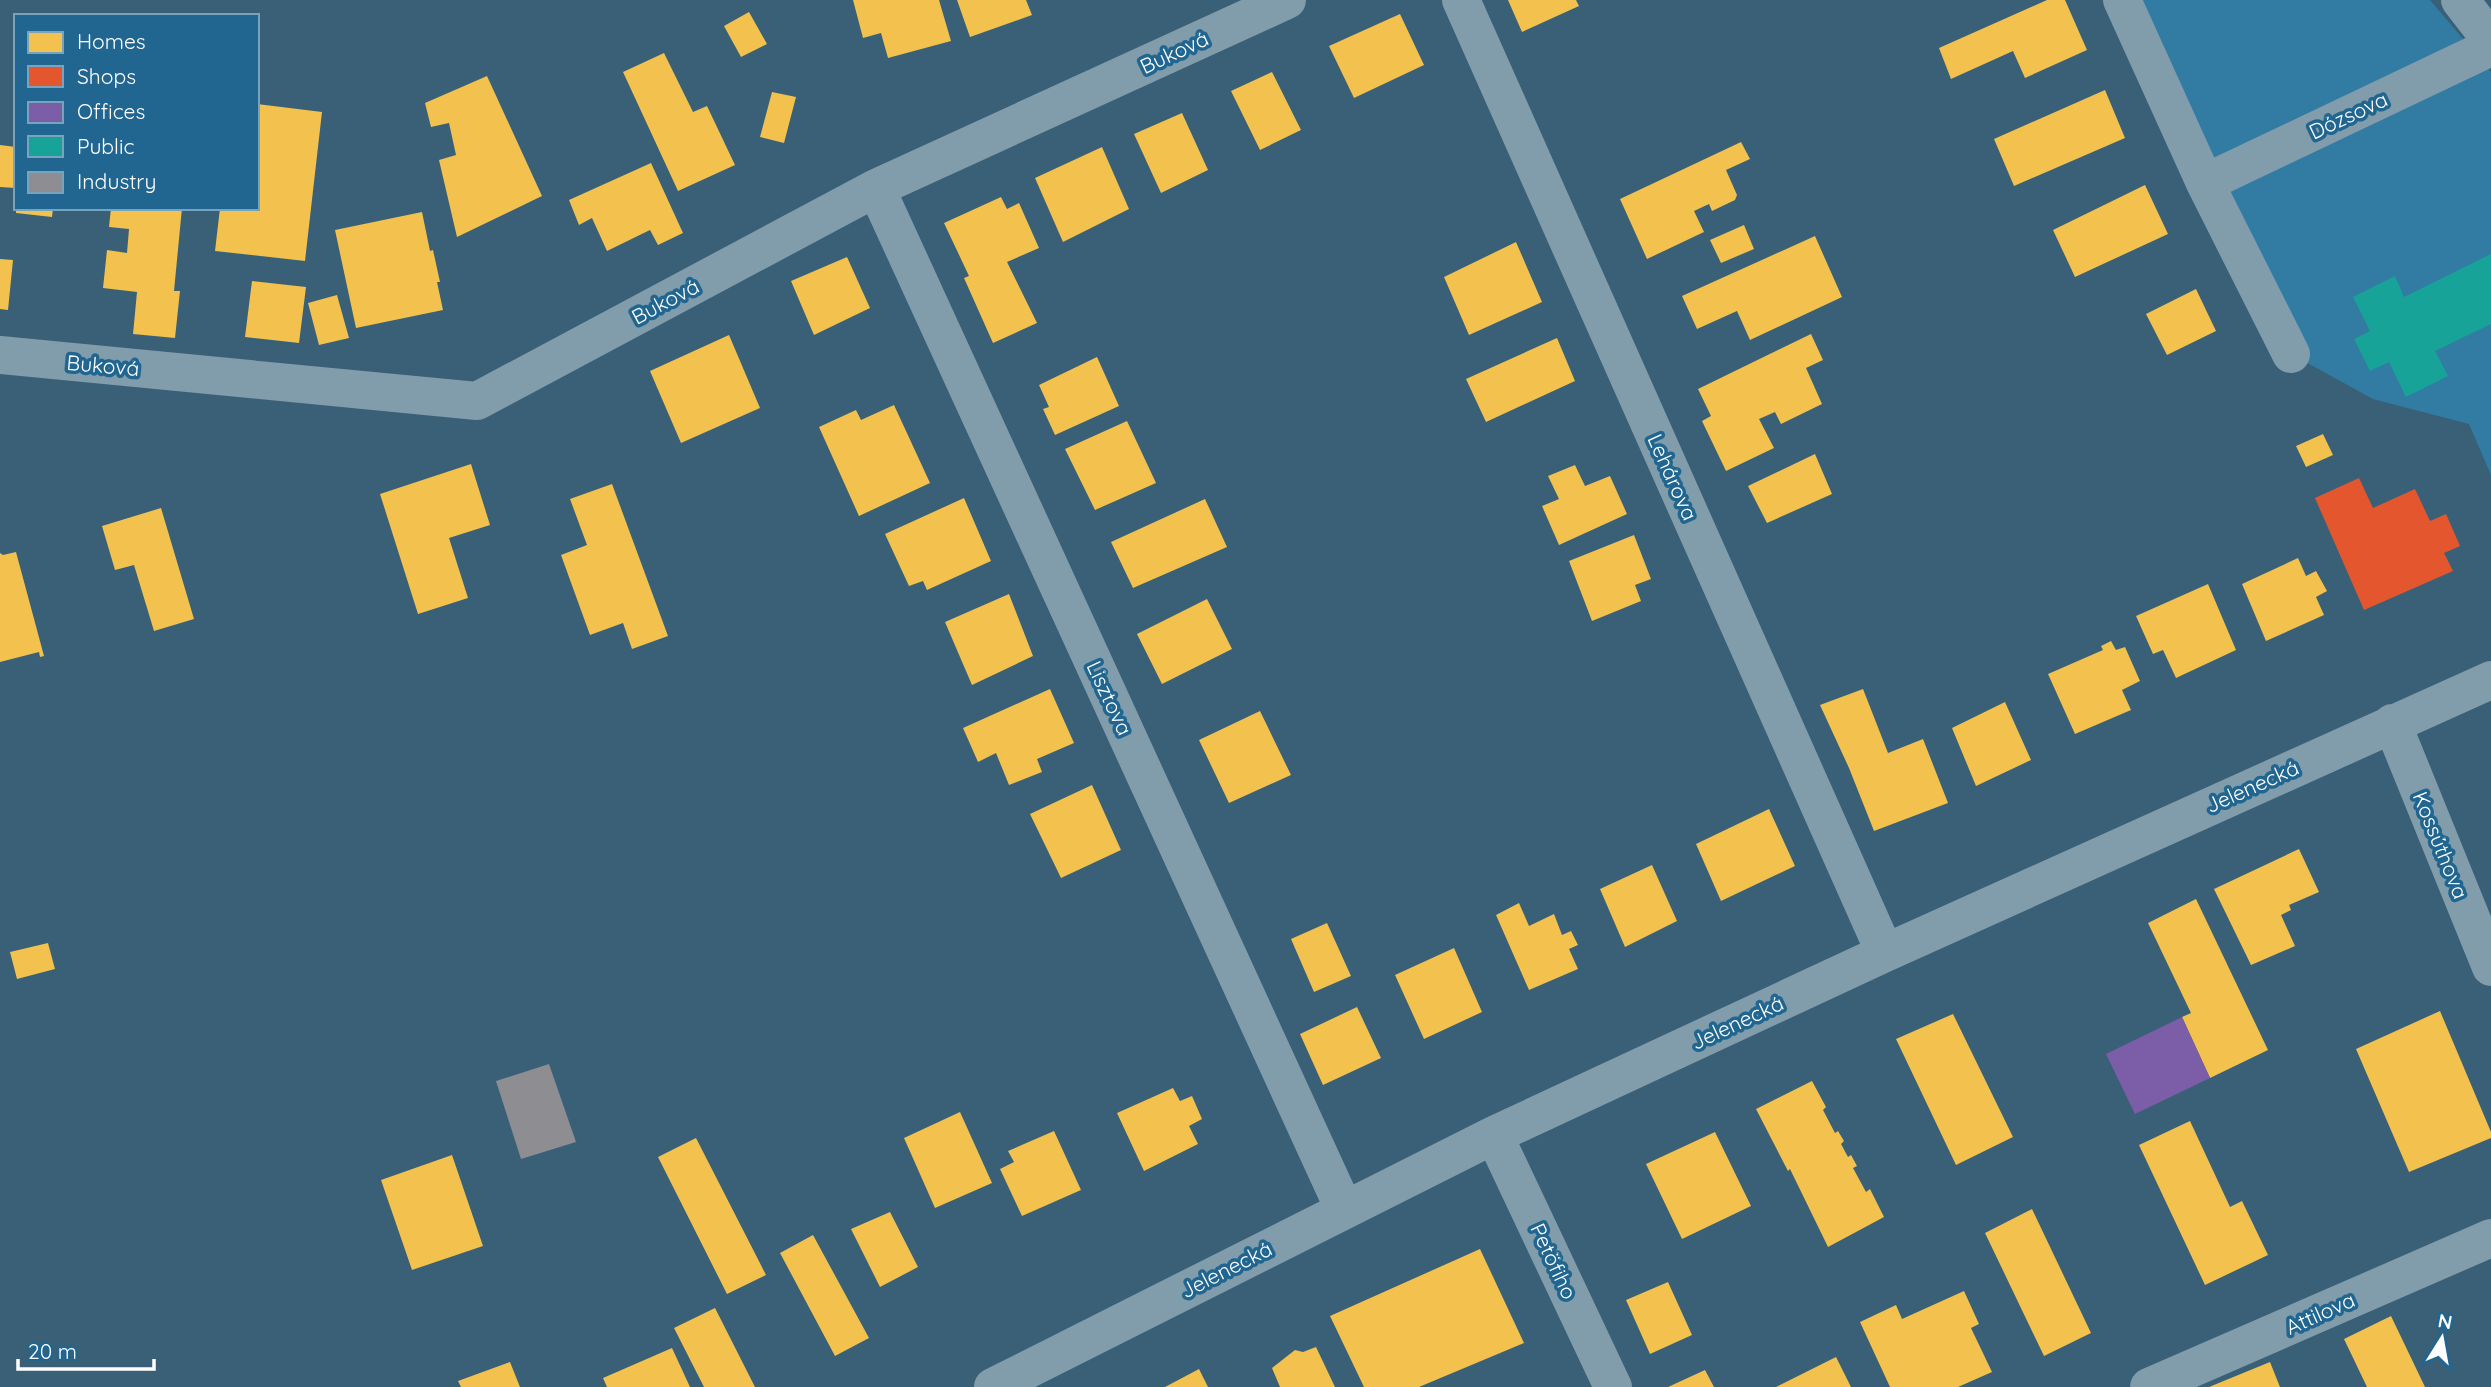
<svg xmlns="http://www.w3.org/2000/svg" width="2491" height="1387" viewBox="0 0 2491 1387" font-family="Quicksand,sans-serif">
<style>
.green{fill:#327ca4}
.homes{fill:#f2c14e}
.shops{fill:#e4572e}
.offices{fill:#7b5ea7}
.public{fill:#17a398}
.industry{fill:#8d8d92}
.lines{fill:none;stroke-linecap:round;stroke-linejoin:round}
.minor{stroke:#819caa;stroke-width:38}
.labels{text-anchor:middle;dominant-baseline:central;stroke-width:7;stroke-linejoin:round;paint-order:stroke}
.street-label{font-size:21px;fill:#fff;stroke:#206690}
</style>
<rect width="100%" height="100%" fill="#396077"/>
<path class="green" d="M2123,0H2430L2491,72V475L2469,424L2373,399L2291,354Z"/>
<path class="homes" d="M853,0H939L951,41L888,58L881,33L863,38Z
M957,0H1026L1032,15L970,37Z
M1508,0H1576L1579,6L1522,32Z
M2047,0H2065L2087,50L2025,78L2013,51L1951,79L1939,48Z
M749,12L767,44L741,57L724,26Z
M1400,14L1424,65L1354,98L1329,46Z
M664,53L693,112L707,106L735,165L678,191L623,72Z
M1272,72L1301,130L1260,150L1231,91Z
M487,76L542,196L457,237L439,160L456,155L449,123L431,127L425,103Z
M2105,90L2125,138L2014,186L1994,139Z
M772,92L796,97L784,143L760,137Z
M257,104L322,112L305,261L215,251L220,208H257Z
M1182,113L1208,170L1161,193L1134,134Z
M1741,142L1750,159L1726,170L1737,195L1735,200L1712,211L1709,204L1694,211L1704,232L1647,259L1620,199Z
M0,145L16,147V188L0,187Z
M1102,147L1129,209L1063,242L1035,178Z
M651,163L683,233L658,245L650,230L607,251L592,218L579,225L569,200Z
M2145,185L2168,234L2075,277L2053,230Z
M1001,197L1007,209L1019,203L1039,248L1007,262L1037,323L993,343L964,278L969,276L944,223Z
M16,208H53L52,217L16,213Z
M111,208H182L174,291H180L175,338L133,334L137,292L103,288L107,250L127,253L129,229L109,227Z
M422,212L430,251L433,250L440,282H437L443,310L356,328L335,230Z
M1744,225L1754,249L1721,263L1710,240Z
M1815,236L1842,297L1750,340L1737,311L1697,329L1682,296Z
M1516,242L1542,302L1469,335L1444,277Z
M847,257L870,308L814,335L791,281Z
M0,259L13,260L8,310L0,309Z
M252,281L306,287L299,343L245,337Z
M2196,289L2216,331L2167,355L2146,314Z
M337,295L349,338L319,345L308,303Z
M1811,334L1823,360L1806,368L1822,404L1781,424L1775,412L1759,419L1774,448L1726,471L1702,421L1711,416L1698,389Z
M729,335L760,408L681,443L650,371Z
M1557,338L1575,381L1486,422L1466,379Z
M1097,357L1119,406L1055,435L1043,409L1049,407L1039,385Z
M894,405L930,483L859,516L819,427L856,410L861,420Z
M1127,421L1156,483L1095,510L1065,449Z
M2323,434L2333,455L2306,467L2296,446Z
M1815,454L1832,494L1767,523L1748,486Z
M471,464L490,525L449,538L468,598L418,614L380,494Z
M1575,465L1585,486L1610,476L1627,514L1559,545L1542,506L1559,499L1548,476Z
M612,484L668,636L632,649L623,623L590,635L561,555L587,545L570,499Z
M964,498L991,561L927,590L923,581L909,586L885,534Z
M1205,499L1227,547L1133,588L1111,542Z
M161,508L194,619L154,631L134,565L115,570L102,526Z
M1634,535L1651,579L1635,585L1641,601L1592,621L1569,561Z
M16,552L44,656L40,657L39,652L0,662V553L3,555Z
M2298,558L2306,576L2316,571L2327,591L2316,597L2324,615L2266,641L2242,584Z
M2208,584L2236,650L2176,678L2163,650L2153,654L2136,616Z
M1009,594L1033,656L972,685L945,622Z
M1207,599L1232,649L1162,684L1137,634Z
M2111,641L2116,650L2125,647L2140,681L2122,690L2131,710L2075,734L2048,674L2103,650L2101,646Z
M1050,689L1074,743L1037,759L1042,772L1009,785L996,753L978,762L963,728Z
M1863,689L1888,753L1923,739L1948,803L1874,831L1849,768L1820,705Z
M2005,702L2031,760L1976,786L1952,728Z
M1260,711L1291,775L1229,803L1199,740Z
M1092,785L1121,850L1061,878L1030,814Z
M1769,809L1795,866L1721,901L1696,844Z
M2299,849L2319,892L2289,905L2291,910L2281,915L2295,946L2251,965L2214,889Z
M1652,865L1677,921L1625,947L1600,889Z
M2196,899L2268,1050L2210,1078L2182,1017L2191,1013L2148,923Z
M1519,903L1529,926L1554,914L1562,935L1571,931L1578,945L1569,949L1578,969L1529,990L1496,915Z
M1327,923L1351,976L1314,992L1291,939Z
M48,943L55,969L17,979L10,952Z
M1454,948L1482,1012L1424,1039L1395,975Z
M1357,1007L1381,1058L1323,1085L1300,1034Z
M2440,1011L2491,1132V1138L2409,1172L2356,1049Z
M1953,1014L2013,1137L1956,1165L1896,1039Z
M1812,1081L1826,1107L1823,1110L1835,1133L1838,1131L1844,1141L1841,1144L1848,1157L1851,1155L1857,1166L1853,1168L1866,1192L1870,1189L1884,1217L1828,1247L1790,1169L1788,1171L1756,1109Z
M1173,1088L1180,1101L1192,1096L1202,1119L1189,1126L1198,1144L1144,1171L1117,1113Z
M960,1112L992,1183L935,1208L904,1138Z
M2190,1121L2230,1207L2242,1201L2268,1255L2205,1285L2139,1145Z
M1054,1131L1081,1190L1022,1216L1000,1169L1014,1162L1008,1151Z
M1715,1132L1751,1206L1682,1239L1646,1164Z
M696,1138L766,1275L727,1294L658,1157Z
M452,1155L483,1246L412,1270L381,1180Z
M2032,1209L2091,1333L2044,1356L1985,1233Z
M890,1212L918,1267L880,1287L851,1229Z
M813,1235L869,1338L835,1356L780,1253Z
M1480,1249L1524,1343L1419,1387H1364L1330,1316Z
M1668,1282L1692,1335L1650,1354L1626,1300Z
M1964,1291L1979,1324L1971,1328L1992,1372L1958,1387H1890L1860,1322L1896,1305L1902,1319Z
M715,1308L755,1387H704L674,1328Z
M2391,1316L2425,1387H2367L2344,1339Z
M1316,1347L1335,1387H1280L1272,1368L1295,1350L1303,1352Z
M672,1348L690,1387H607L603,1378Z
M1836,1357L1851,1387H1776Z
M510,1362L520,1387H461L458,1381Z
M2270,1362L2280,1387H2209Z
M1199,1369L1208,1387H1165Z
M1705,1370L1714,1387H1668Z"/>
<path class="shops" d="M2359,478L2373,508L2415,489L2430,521L2446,514L2460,546L2444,553L2453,571L2364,610L2315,498Z"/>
<path class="offices" d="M2182,1017L2210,1078L2135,1114L2106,1054Z"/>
<path class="public" d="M2491,254V324L2435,351L2448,376L2406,397L2389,362L2370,371L2354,339L2370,331L2353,297L2395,276L2404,297Z"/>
<path class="industry" d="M549,1064L576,1142L521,1159L496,1081Z"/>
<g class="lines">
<path class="minor" d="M1461,0L1885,953
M2122,0L2205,183L2291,354
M2460,0L2491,40
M2205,183L2491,47
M876,188L1344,1209
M0,355L477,401L876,188L1287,0
M2392,723L2491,967
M1494,1135L1613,1387
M993,1387L1494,1135L1885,953L2491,680
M2149,1387L2491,1238"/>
</g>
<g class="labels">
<g class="street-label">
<text transform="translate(1174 52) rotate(-25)">Buková</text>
<text transform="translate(2348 115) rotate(-25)">Dózsova</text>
<text transform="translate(665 301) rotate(-28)">Buková</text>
<text transform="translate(103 365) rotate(5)">Buková</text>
<text transform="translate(1673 477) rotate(66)">Lehárova</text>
<text transform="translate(1110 698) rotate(65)">Lisztova</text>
<text transform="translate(2252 786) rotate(-24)">Jelenecká</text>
<text transform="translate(2441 845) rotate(68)">Kossúthova</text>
<text transform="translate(1737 1022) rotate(-25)">Jelenecká</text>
<text transform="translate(1554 1261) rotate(65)">Petöfiho</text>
<text transform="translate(1226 1269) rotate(-27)">Jelenecká</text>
<text transform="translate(2320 1313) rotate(-24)">Attilova</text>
</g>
</g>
<rect x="14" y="14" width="245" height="196" fill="#206690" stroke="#79a3bc" stroke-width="2"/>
<rect x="28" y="32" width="35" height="21" fill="#f2c14e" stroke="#79a3bc" stroke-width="2"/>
<text x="77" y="49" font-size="21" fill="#ffffff">Homes</text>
<rect x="28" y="66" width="35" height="21" fill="#e4572e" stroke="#79a3bc" stroke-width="2"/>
<text x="77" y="84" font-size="21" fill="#ffffff">Shops</text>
<rect x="28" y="102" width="35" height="21" fill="#7b5ea7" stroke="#79a3bc" stroke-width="2"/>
<text x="77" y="119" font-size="21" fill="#ffffff">Offices</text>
<rect x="28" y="136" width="35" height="21" fill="#17a398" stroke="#79a3bc" stroke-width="2"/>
<text x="77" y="154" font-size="21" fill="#ffffff">Public</text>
<rect x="28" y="172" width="35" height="21" fill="#8d8d92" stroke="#79a3bc" stroke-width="2"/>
<text x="77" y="189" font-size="21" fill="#ffffff">Industry</text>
<g transform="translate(2442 1338) rotate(11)" stroke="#206690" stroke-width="5" paint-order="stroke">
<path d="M0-5L12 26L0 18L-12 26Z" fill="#ffffff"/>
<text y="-10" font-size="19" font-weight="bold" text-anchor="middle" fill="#ffffff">N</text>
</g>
<path d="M18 1359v10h136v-10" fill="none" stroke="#ffffff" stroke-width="3.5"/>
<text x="28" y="1359" font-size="21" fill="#ffffff" stroke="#206690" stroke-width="5" paint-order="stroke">20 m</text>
</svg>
